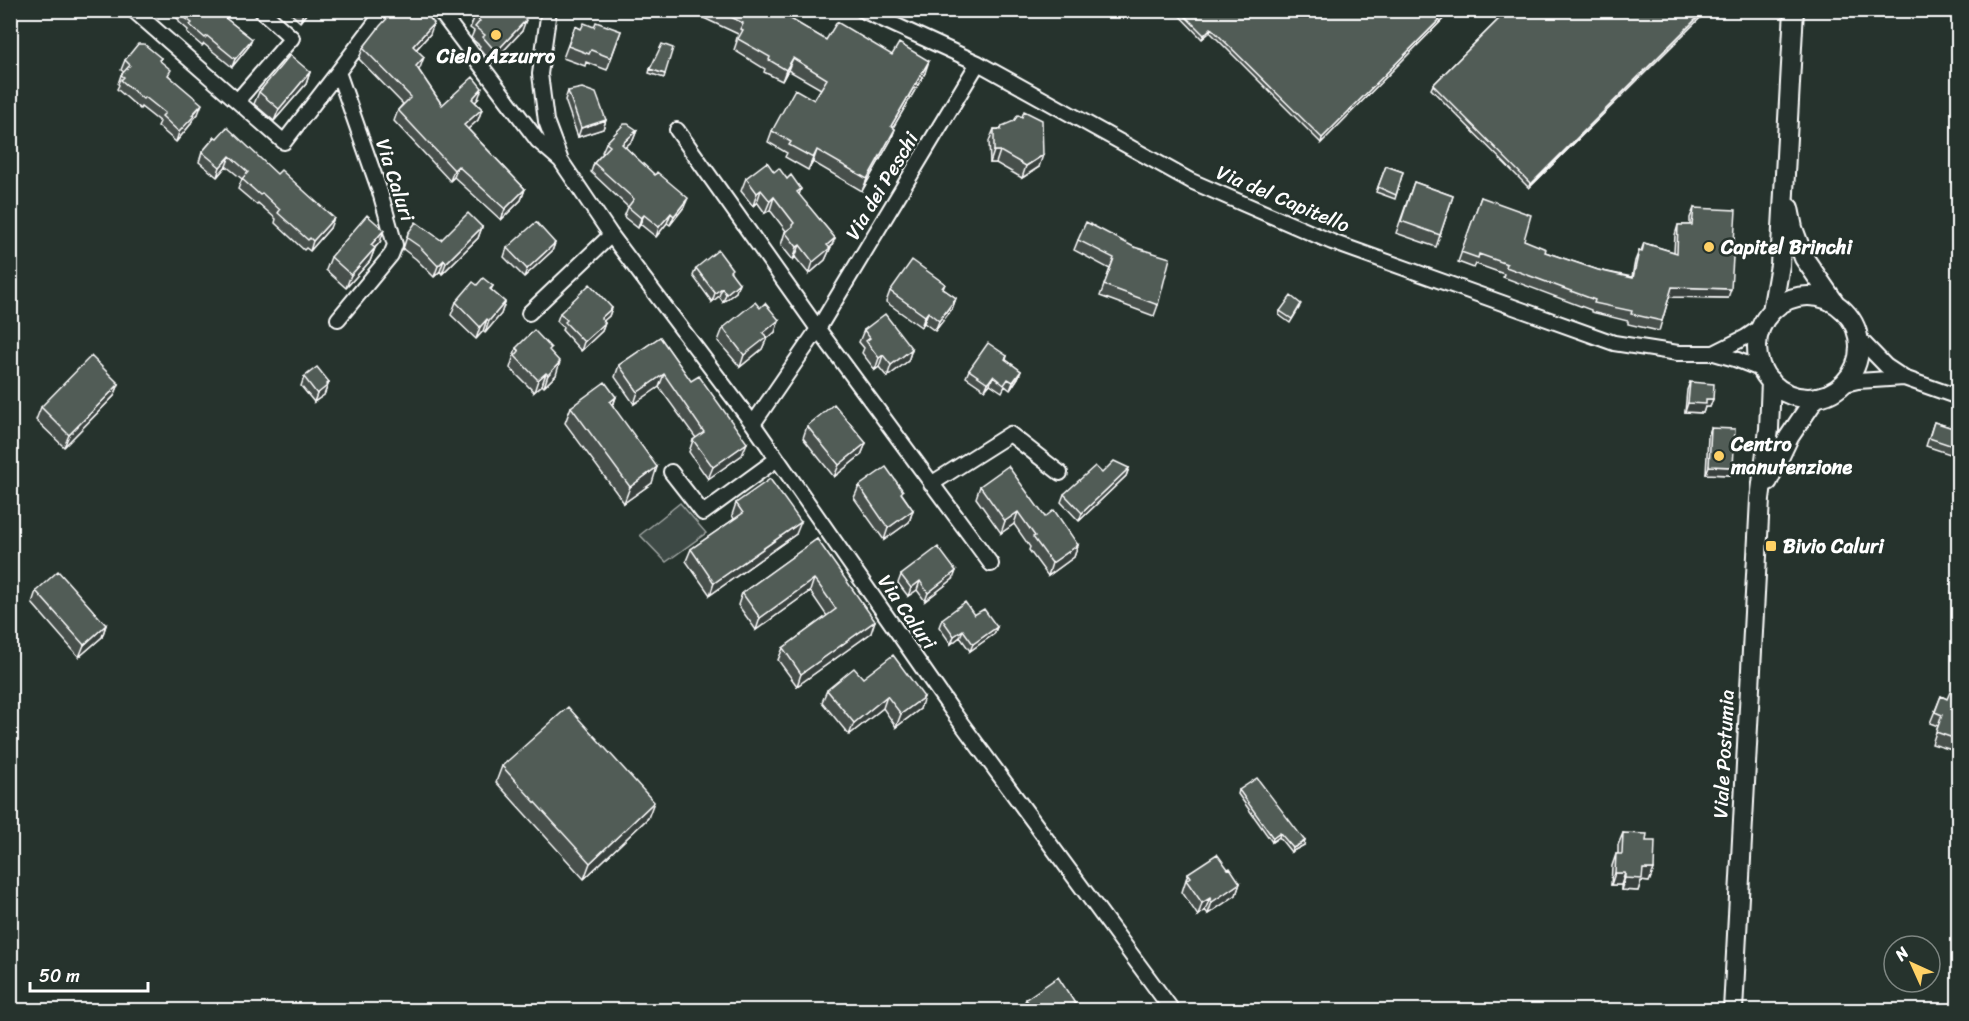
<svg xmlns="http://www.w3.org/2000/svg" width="1969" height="1021" viewBox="0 0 1969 1021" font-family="Sriracha,sans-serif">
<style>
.green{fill:#3e4944;stroke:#9ea4a2;stroke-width:1.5}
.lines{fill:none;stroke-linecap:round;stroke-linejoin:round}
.street-casing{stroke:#fff;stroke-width:18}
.secondary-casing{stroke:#fff;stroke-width:22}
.street{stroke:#26332d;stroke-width:14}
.secondary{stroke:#26332d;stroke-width:18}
.wall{fill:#464f4b;stroke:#fff;stroke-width:1.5}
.shaded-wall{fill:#39403d;stroke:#fff;stroke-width:1.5}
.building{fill:#515c57;stroke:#fff;stroke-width:1.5}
.poi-dot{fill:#ffd166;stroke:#26332d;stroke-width:2}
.labels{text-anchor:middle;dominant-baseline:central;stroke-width:5;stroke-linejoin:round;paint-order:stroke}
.poi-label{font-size:20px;font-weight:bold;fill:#fff;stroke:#26332d;text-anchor:start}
.street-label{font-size:20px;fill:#fff;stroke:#26332d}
</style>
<rect width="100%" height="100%" fill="#26332d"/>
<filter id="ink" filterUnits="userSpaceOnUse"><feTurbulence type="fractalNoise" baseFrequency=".0167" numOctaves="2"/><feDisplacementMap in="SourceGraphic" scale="12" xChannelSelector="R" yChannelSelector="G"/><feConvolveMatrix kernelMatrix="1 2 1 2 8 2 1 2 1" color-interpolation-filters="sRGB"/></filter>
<g filter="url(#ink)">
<path class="green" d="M680,503L706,533L666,562L640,535Z"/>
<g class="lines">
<defs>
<path id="street" d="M133,10L284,142L338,72
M439,10L538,141L560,160
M549,10L540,74L546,121L561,161L611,235L753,424L953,712L1172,1010
M862,10L978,63L1191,181L1332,242L1614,343L1678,353H1714L1735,359L1763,370
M238,100L292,38L261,10
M677,130L818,329L991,564
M529,313L611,235
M338,319L391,255L395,245L380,192L338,72L385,10
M1858,337L1886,366L1904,378L1958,397
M1714,353L1746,337L1762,326
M1841,385L1858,381L1904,378
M753,424L818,329L978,63
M671,472L703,513L777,459
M931,484L1010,434L1060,473"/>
<path id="secondary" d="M1789,208L1793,228L1804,258L1835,303
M1757 347a51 51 0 1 1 102 0a51 51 0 1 1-102 0Z
M1772,311L1780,265L1794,10
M1768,481L1789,437L1816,397
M1733,1010L1760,499L1769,429L1771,381"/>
</defs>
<use href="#street" class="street-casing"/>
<use href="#secondary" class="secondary-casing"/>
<use href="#street" class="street"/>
<use href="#secondary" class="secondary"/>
</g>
<path class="wall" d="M168,10H215L252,39L249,46L232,67L204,44L202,46L187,33L188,30L179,22V20Z
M287,10H309L300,22Z
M393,10H422L430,34L416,50L424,57L418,69L442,105L478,99L475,102L482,109L478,120L468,129L525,189L521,200L501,220L454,177L450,181L394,121L398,110L403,104L359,59L363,48L393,13Z
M472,10H516L522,31L492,63L479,48L480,46L471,38L474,31L470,28L475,16L477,14Z
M694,10H790L793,12L790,19L826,40L892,55L925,73L893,127L895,129L891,140L862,191L813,162L808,170L785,157L787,153L768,142L772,131L814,100L821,89L788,70L782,81L764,72L765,69L734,50L737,41H736L738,34L693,13Z
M1174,10H1452L1321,143L1210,32L1202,39Z
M1508,10H1708L1529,188L1431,89L1433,85Z
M575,26L581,29L594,27L621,31L607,70L586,62L585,66L563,58Z
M161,58L160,61L169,76L198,114L192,121L190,125L176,142L158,126L160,122L141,107L140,109L117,89L119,85L118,84L121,75L124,72L121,70L125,60Z
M650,69L665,74L664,78L649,73Z
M310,72L306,84L274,121L254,104L259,92Z
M568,91L606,120L603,129L578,137L565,100Z
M1002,126L1039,167L1022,178L996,163H990L989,141L994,129H1000Z
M637,130L633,140L625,147L684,207L670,225L667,223L656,237L640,224L638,228L624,217L628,207L591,172L594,163L603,153L602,152L606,143Z
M215,137L330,228L310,251L306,248L304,250L275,223L276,219L258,203L257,205L238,189L242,179L226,166L217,177L199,162L202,152Z
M1386,166L1403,172L1395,199L1376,192Z
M774,172L787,179L801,189L799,195L835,238L825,260L809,274L795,257L793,260L781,245L785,232L786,231L770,210L765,213L757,202L753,206L741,191L746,178Z
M1414,182L1453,196L1436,247L1396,233Z
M1481,197L1524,240L1545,252L1598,270L1632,277L1635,261L1639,251H1641L1644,243L1674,252L1675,235L1678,225H1690V218L1694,208L1728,298L1669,297L1659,331L1628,324V321L1591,312V310L1503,277L1504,274L1476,264L1474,268L1458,262Z
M482,227L478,238L442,274L440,271L434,277L416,259L403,249L408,233L441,240Z
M1078,240L1134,247L1158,305L1154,316L1100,296L1110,269L1074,250Z
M380,242L375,248L370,261L346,288L326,270L331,257Z
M555,243L552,251L524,277L504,257L507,248Z
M696,268L731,272L736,292L723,302L719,296L712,302L693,276Z
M945,284L943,289L956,298L952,309L935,331L924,323L921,327L886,302L890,291Z
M477,285L493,286L491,290L505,302L501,314L485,333L483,331L476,339L451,315L456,302Z
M612,308L609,316L603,321L605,323L602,331L581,351L562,330L563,327L557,321L560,313Z
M760,308L779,320L775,332L766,340L762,349L740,367L718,341L723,328Z
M1299,308L1290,323L1279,315L1280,311Z
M864,330L912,349L908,361L887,377L879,367L875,370L862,353L864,348L859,342Z
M660,337L742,455L708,479L689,452L693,440L696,438L659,387L634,404L615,377L619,365Z
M516,348L550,352L556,375L544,387L542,385L534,392L510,368Z
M1007,356L1006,360L1021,371L1018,378L1010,390L1005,386L1002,392L990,384L985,390L966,377L969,370Z
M304,377L329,382L324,395L314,402L301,386Z
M1690,382L1713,399L1710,407H1705L1703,413L1685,412L1687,390Z
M119,384L114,396L64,447L36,420L41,407Z
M616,397L613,406L652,483L624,503L565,423L571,407Z
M1934,422L1959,430V457L1926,446Z
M807,426L866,443L861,455L834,477L803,438Z
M1711,428L1733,467L1730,475L1706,474L1708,436Z
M1129,468L1126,476L1079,521L1061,502L1064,494L1102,473Z
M859,486L902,494L913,510L909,522L884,540L854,498Z
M980,486L1045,517L1078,545L1074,557L1048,576L1029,550L1030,547L1014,524L1001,533L976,498Z
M736,503L796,534L710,595L686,561L691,549L734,519L732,515Z
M817,539L871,633L797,686L778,660L783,648L827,616L814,597L810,591L756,630L738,605L742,593Z
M901,575L953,579L925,601L917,590L908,596L898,583Z
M36,591L106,625L102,637L79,657L32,603Z
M974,615L997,627L994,634L970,651L960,637L951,644L939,627L942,619Z
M863,678L920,709L896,727L883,708L849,735L822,702L827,690Z
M1959,695V739L1956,738L1952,750L1932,744L1938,726L1930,723L1941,696L1947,699Z
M502,766L648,818L584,879L496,782Z
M1239,790L1304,845L1291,852L1279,837L1272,842L1238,794Z
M1623,833L1646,841L1654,869L1649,882L1641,881L1638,891L1621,890V885H1611L1612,866L1616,854H1618V845Z
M1228,869L1240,883L1236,895L1208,914L1205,910L1198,916L1182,892L1188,873Z
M1026,999L1080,1011H1021Z"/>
<path class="shaded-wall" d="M305,10H309L300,22L303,13Z
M1449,10H1452L1321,143L1322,138Z
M1705,10H1708L1529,188L1531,184Z
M526,20L522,31L492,63L496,52Z
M434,23L430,34L409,57L413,46Z
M1211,28L1210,32L1202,39L1204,35Z
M252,39L249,46L232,67L235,59Z
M424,57L420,68L412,77L416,66Z
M793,58L788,70L782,81L786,70Z
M929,61L925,73L887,138L891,126Z
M310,72L306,84L274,121L279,109Z
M482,88L478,99L468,110L472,99Z
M202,104L198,114L192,121L190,125L176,142L179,132Z
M482,109L478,120L460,136L464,125Z
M606,120L603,129L578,137L581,128Z
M895,129L891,140L862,191L867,179Z
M637,130L633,140L618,154L622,144Z
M817,150L813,162L808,170L813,158Z
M994,151H1000L996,163H990Z
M1043,155L1039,167L1022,178L1026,166Z
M230,156L226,166L217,177L220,167Z
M458,166L454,177L450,181L454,170Z
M525,189L521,200L501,220L505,209Z
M761,190L757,202L753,206L757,193Z
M774,197L770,210L765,213L770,201Z
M688,198L684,207L670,225L674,216Z
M671,213L667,223L656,237L659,227Z
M644,215L640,224L638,228L641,218Z
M334,218L330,228L310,251L313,241Z
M482,227L478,238L442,274L446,263Z
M384,230L380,242L366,257L371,245Z
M835,238L825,260L809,274L813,262L827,245Z
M555,243L552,251L524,277L527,269Z
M800,245L795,257L793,260L797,247Z
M375,248L370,261L346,288L351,275Z
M444,260L440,271L434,277L438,266Z
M739,283L736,292L723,302L726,294Z
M1672,287L1731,289L1728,298L1668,297Z
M722,288L719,296L712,302L715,293Z
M956,298L952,309L935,331L939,321Z
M505,302L501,314L485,333L489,321Z
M612,308L609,316L598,326L601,318Z
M928,312L924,323L921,327L925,316Z
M487,319L483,331L476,339L480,327Z
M779,320L775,332L766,340L762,349L740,367L744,355L763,333Z
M605,323L602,331L581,351L584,342Z
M912,349L908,361L887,377L891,365Z
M883,355L879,367L875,370L879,358Z
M560,362L556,375L544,387L548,375Z
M1021,371L1018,378L1010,390L1013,382Z
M546,373L542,385L534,392L538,380Z
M664,374L659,387L634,404L638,392Z
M993,376L990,384L985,390L988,383Z
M329,382L324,395L314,402L317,394Z
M119,384L114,396L64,447L69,435Z
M616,397L610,413V402Z
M1706,399H1713L1710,407H1705L1703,413L1685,412L1688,403Z
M747,443L742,455L708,479L713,467Z
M866,443L861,455L834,477L839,465Z
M1709,466L1733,467L1730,475L1706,474Z
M657,467L652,483L624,503L630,487Z
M1129,468L1126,476L1079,521L1082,513Z
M913,510L909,522L884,540L888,528Z
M1018,512L1014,524L1001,533L1005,521Z
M801,522L796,534L710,595L714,583Z
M1078,545L1074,557L1048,576L1052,563Z
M956,571L953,579L925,601L928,593Z
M814,579L810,591L756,630L760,618Z
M920,581L917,590L908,596L911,588Z
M875,621L871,633L797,686L801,674Z
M106,625L102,637L79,657L84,645Z
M997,627L994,634L970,651L973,644Z
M963,630L960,637L951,644L954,636Z
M887,696L883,708L849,735L854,723Z
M924,697L920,709L896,727L901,714Z
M654,802L648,818L584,879L590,863Z
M1280,833L1279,837L1272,842L1273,838Z
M1305,841L1304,845L1291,852L1293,848Z
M1643,869H1654L1649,882L1641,881L1638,891L1621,890L1625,878Z
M1615,873H1625L1621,885H1611Z
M1240,883L1236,895L1208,914L1212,902Z
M1210,898L1205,910L1198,916L1202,903Z"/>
<path class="building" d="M180,10H215L252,39L235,59L207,36L205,38L190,25L192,23L181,15L183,13Z
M395,10H422L434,23L413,46L424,57L416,66L442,105L473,77L482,88L472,99L482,109L464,125L525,189L505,209L458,166L454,170L398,110L411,97L363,48L380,26Z
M480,10H516L526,20L496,52L483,37L485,35L475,27L480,21L475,16Z
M717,10H790L793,12L789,18L826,40L837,22L892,55L899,43L929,61L891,126L895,129L867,179L817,150L813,158L789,145L791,142L772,131L795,89L814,100L827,79L793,58L786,70L769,60L770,57L738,39L743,30L740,29L743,23Z
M1179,10H1449L1322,138L1211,28L1204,35Z
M1508,10H1705L1531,184L1433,85Z
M596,22L621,31L611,58L591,50L589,54L568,46L575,26L581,29L584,23L594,27Z
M138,44H144L161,58L159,60L171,70L168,75L202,104L192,115L194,116L179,132L162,116L165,113L145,97L143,99L121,80L124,77L121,75L130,65L125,60Z
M662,44L673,48L665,74L650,69Z
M290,55L310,72L279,109L259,92Z
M582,88L596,93L606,120L581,128L568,91Z
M1024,111L1042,120L1043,155L1026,166L1000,151H994V129L1001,130L1002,126L1014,121L1018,115L1022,117Z
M624,124H628L637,130L622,144L655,175L657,172L688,198L674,216L671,213L659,227L644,215L641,218L628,207L634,199L594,163L610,146L606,143Z
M227,127L277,174L281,170L334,218L313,241L310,238L308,240L278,213L280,210L262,193L260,195L242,179L248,172L230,156L220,167L202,152L215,137L217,138Z
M767,162L774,172L779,168L787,179L791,175L801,189L797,192L835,238L827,245L830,248L813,262L800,245L797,247L785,232L793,226L792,225L794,223L774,197L770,201L761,190L757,193L746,178Z
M1386,166L1403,172L1396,195L1378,187Z
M1414,182L1453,196L1440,235L1401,221Z
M1481,197L1531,215L1524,240L1546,249L1545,252L1598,270L1633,278L1639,251L1642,252L1644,243L1677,253L1678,225H1692L1694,208L1736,210L1731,289L1672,287L1662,321L1631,314L1632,311L1594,303L1595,300L1506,267L1507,264L1479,254L1478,258L1461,252Z
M468,213L482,227L446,263L444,260L438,266L420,247L407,238L408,233L416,222L441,240Z
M367,215L384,230L371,245L375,248L351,275L331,257Z
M536,222L555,243L527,269L507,248Z
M1086,222L1134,247L1170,258L1158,305L1104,285L1114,258L1078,240Z
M718,250L732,269L730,271L739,283L726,294L722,288L715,293L696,268Z
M912,260L945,284L942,288L956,298L939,321L928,312L925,316L890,291Z
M483,278L493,286L490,289L505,302L489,321L487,319L480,327L456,302L473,282L477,285Z
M590,284L612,308L601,318L605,323L584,342L565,322L567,320L560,313Z
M1291,296L1301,304L1292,319L1280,311Z
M755,302L760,308L765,303L779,320L763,333L767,337L744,355L723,328Z
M885,314L912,349L891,365L883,355L879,358L866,341L870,338L864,330Z
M534,330L551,348L549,350L560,362L548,375L546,373L538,380L515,356L519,351L516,348Z
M660,337L691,381L699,376L747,443L713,467L693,440L704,432L664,374L638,392L619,365Z
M988,343L1007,356L1005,359L1021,371L1013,382L1008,379L1004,385L993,376L988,383L969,370Z
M91,356L119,384L69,435L41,407Z
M317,367L329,382L326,385L327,386L317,394L304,377Z
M605,382L616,397L610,402L657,467L630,487L571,407Z
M1690,382L1714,384L1713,399H1706V404L1688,403Z
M834,404L866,443L839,465L807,426Z
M1934,422L1959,430V448L1929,438Z
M1711,428L1735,429L1733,467L1709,466Z
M1114,461L1129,468L1082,513L1064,494L1095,466L1102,473Z
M1008,466L1045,517L1054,510L1078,545L1052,563L1033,537L1035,536L1018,512L1005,521L980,486Z
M886,467L903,491L901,493L913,510L888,528L859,486Z
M770,479L801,522L714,583L691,549L743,513L736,503Z
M817,539L875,621L801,674L783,648L836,609L819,585L814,579L760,618L742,593Z
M938,547L956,571L928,593L920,581L911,588L901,575Z
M58,571L106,625L84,645L36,591Z
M965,602L974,615L984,609L997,627L973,644L963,630L954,636L942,619Z
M893,655L924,697L901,714L887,696L854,723L827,690L854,668L863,678Z
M1950,692L1959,695V731L1956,739L1936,732L1942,715L1935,712L1941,696L1947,699Z
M568,707L654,802L590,863L502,766Z
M1257,778L1305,841L1293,848L1280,833L1273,838L1239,790Z
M1623,833L1647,834L1646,841H1655L1654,869H1643L1642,879L1625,878V873H1615L1616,854H1622Z
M1217,854L1228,869L1230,868L1240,883L1212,902L1210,898L1202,903L1186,880L1191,877L1188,873Z
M1058,977L1080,1011H1033L1026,999Z"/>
</g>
<g class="poi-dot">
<circle cx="496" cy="35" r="6"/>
<circle cx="1709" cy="247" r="6"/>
<circle cx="1719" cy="456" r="6"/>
<rect x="1765" y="540" width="12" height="12" rx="3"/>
</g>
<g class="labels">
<g class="poi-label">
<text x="496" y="56" text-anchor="middle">Cielo Azzurro</text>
<text x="1721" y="247">Capitel Brinchi</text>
<text x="1731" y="444">Centro<tspan x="1731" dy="23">manutenzione</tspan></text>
<text x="1783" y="546">Bivio Caluri</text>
</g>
<g class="street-label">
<text transform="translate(395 180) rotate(72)">Via Caluri</text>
<text transform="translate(882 186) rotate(-59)">Via dei Peschi</text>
<text transform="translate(1283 199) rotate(23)">Via del Capitello</text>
<text transform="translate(907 612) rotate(55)">Via Caluri</text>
<text transform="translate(1724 754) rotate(-87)">Viale Postumia</text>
</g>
</g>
<rect width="1969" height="1021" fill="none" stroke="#26332d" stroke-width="36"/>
<rect x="18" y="18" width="1933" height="985" fill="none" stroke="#fff" stroke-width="2" filter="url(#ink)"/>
<g transform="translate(1912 964) rotate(315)"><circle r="28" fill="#26332d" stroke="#7d8581" stroke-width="1.5"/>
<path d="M0-4.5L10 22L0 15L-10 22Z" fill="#ffd166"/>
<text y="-9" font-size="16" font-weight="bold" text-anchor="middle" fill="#ffffff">N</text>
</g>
<path d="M30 982v9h118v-9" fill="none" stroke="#ffffff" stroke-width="3"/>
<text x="39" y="982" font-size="18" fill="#ffffff" stroke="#26332d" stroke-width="4.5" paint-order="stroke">50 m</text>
</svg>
